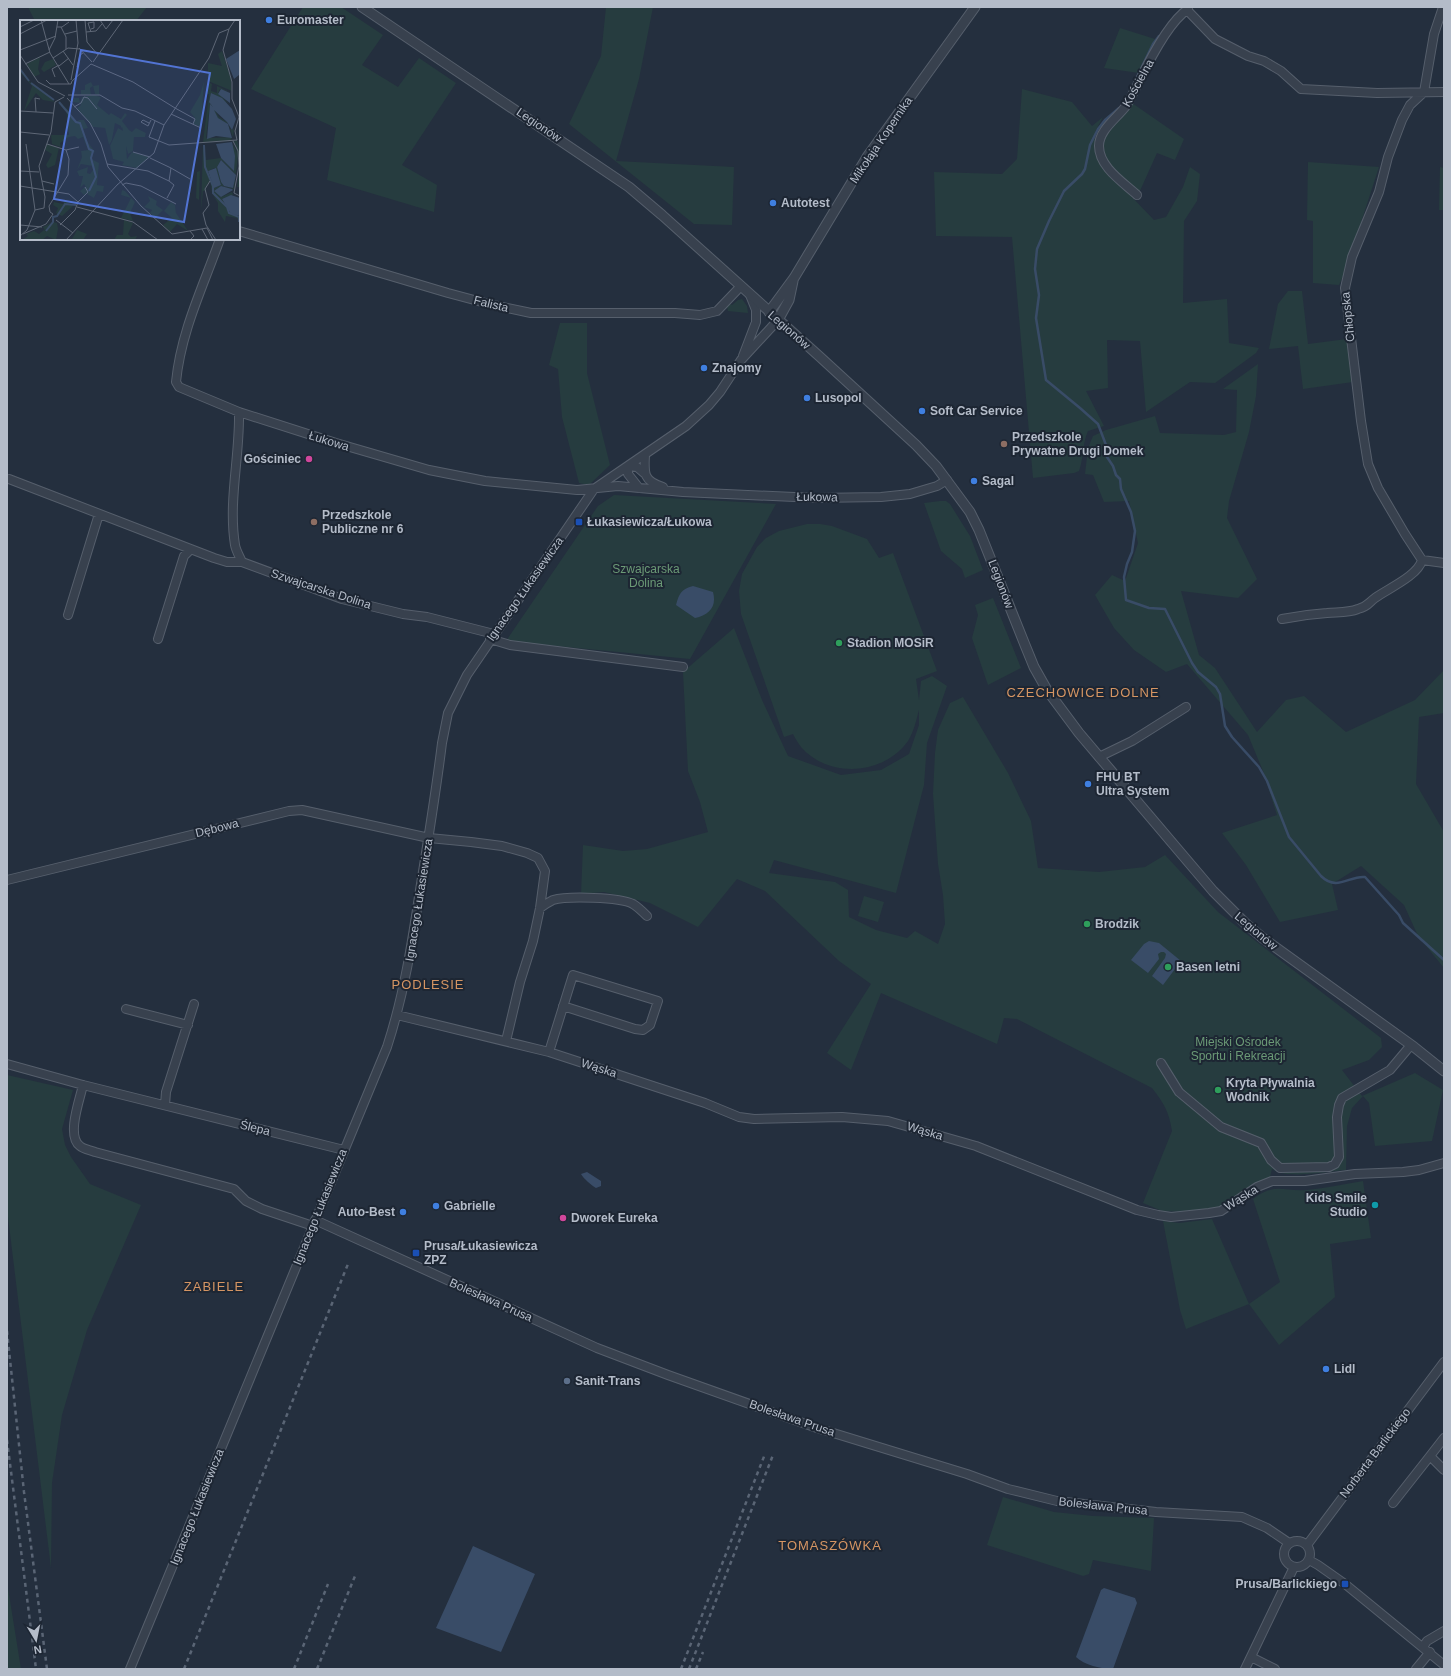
<svg xmlns="http://www.w3.org/2000/svg" width="1451" height="1676" viewBox="0 0 1451 1676" font-family="Helvetica,sans-serif">
<style>
.green{fill:#263c3f}
.water{fill:#394c67}
.lines{fill:none;stroke-linecap:round;stroke-linejoin:round}
.stream{stroke:#394c67;stroke-width:2.5}
.minor-casing{stroke:#565f6c;stroke-width:10}
.tertiary-casing{stroke:#565f6c;stroke-width:11}
.minor{stroke:#38414e;stroke-width:8}
.tertiary{stroke:#38414e;stroke-width:9}
.rail{stroke:#5a6575;stroke-width:2.5;stroke-dasharray:4 4;stroke-linecap:butt}
.shop-dot{fill:#3f7fe0;stroke:#1d2633;stroke-width:1.5}
.education-dot{fill:#8d6e63;stroke:#1d2633;stroke-width:1.5}
.hotel-dot{fill:#d1479c;stroke:#1d2633;stroke-width:1.5}
.transit-dot{fill:#1a4fb4;stroke:#1d2633;stroke-width:1.5}
.leisure-dot{fill:#2e9e5b;stroke:#1d2633;stroke-width:1.5}
.culture-dot{fill:#0f9aa8;stroke:#1d2633;stroke-width:1.5}
.service-dot{fill:#5c6f8a;stroke:#1d2633;stroke-width:1.5}
.labels{text-anchor:middle;dominant-baseline:central;stroke-width:4;stroke-linejoin:round;paint-order:stroke}
.poi-label{font-size:12px;font-weight:bold;fill:#b4bcc9;stroke:#1d2633;text-anchor:start}
.street-label{font-size:12px;fill:#b4bcc9;stroke:#1d2633}
.park-label{font-size:12px;fill:#6b9a76;stroke:#1d2633}
.neighbourhood-label{font-size:13px;letter-spacing:1px;fill:#d59563;stroke:#1d2633}
.inset-river{fill:none;stroke:#394c67;stroke-width:2}
.inset-road{fill:none;stroke:#5e6776;stroke-width:1}
.view{fill:#5274d3;fill-opacity:0.15;stroke:#5274d3;stroke-width:2}
.inset-edge{fill:none;stroke:#b4bcc9;stroke-width:2}
</style>
<rect width="100%" height="100%" fill="#242f3e"/>
<path class="green" d="M28,7H147L136,21H35Z
M303,7H341L383,35L362,65L398,87L419,58L456,83L402,165L437,185L434,212L327,180L336,128L251,89Z
M606,7H653L639,79L616,161L734,167L732,225L694,224L569,124L601,56Z
M1120,28L1155,39L1139,73L1104,68Z
M1022,89L1072,102L1092,126L1103,117L1095,132V154L1100,164L1154,220L1166,217L1183,187L1190,167L1200,174L1197,201L1184,221L1183,303L1227,299L1229,343L1259,348L1256,353L1215,383L1190,382L1146,412L1140,341L1107,340L1108,388L1086,391L1104,426L1088,431C1082,444 1084,458 1079,471L1074,473L1033,478L1012,237L936,236L934,172L1002,174L1017,159Z
M1132,103L1184,139L1175,160L1157,153L1139,193C1127,181 1095,159 1102,139C1105,131 1125,111 1132,103Z
M1308,162L1379,167L1345,272L1339,285L1313,283V221L1307,220Z
M1440,167L1444,168V210H1439Z
M1288,291H1302L1308,344L1347,339L1353,382L1303,389L1298,346L1269,349L1278,304Z
M742,299L747,306L748,313L728,311L727,307L730,304L732,305L738,300Z
M560,323H587V373L610,465L589,485L579,483L562,417L558,369L549,365Z
M1258,364L1256,396L1249,432L1229,501L1227,518L1257,579L1238,598L1181,591L1199,655L1215,668L1257,732L1286,700L1304,696L1346,732L1415,700L1444,670V713L1419,717L1416,784L1444,832V968L1418,936L1404,905L1361,866L1332,884L1338,910L1280,922L1246,865L1222,833L1277,815L1263,771L1248,735L1187,664L1166,672L1134,650L1114,628L1095,595L1112,575L1125,581L1138,543L1129,501L1104,502L1093,475L1085,474L1088,448L1093,436L1106,430L1155,416L1160,433L1224,435L1236,432L1237,390L1223,389Z
M614,495L776,504L690,659L506,641L598,506Z
M940,501H946L950,504L970,536L983,570L965,578L962,569L941,551L924,503Z
M807,524H820L832,526L867,539L879,558L893,553L937,671L916,679L919,700L921,681L932,676L947,686L927,743L924,785L896,893L774,860L769,873L835,882L848,890L849,917L876,930L907,938L915,931L938,944L945,924L943,895L938,864L933,794L935,753L938,730L950,703L963,697L1008,773L1031,821L1038,868L1099,872L1145,867L1165,855L1218,912L1381,1038L1382,1047L1369,1060L1342,1070L1362,1096L1415,1073L1443,1090L1432,1141L1375,1146L1369,1103L1363,1096L1352,1108L1347,1126L1346,1170C1328,1171 1286,1180 1272,1169L1270,1177L1254,1185L1219,1207L1186,1212L1162,1211L1143,1203L1172,1131C1169,1112 1164,1103 1152,1088L1017,1019L1004,1018L997,1044L881,993L851,1070L827,1053L871,984L839,961L765,891L737,879L698,927L650,903L604,892L581,894L583,845L623,851L647,849L708,832L700,802L688,771L683,672L734,628L762,700L788,756L841,775L881,770L909,754L919,725V710C916,721 914,731 908,741C884,775 829,779 801,747C798,743 795,738 793,734L784,737L741,614L739,591L742,574L757,547L766,538L779,531Z
M993,598L1021,668L988,685L972,638L978,615L975,605Z
M864,896L884,902L878,922L858,916Z
M7,1075L73,1090L62,1129L65,1145L71,1157L90,1184L141,1205L87,1330L62,1415L52,1483L51,1568L7,1209Z
M1363,1181L1371,1238L1330,1244L1335,1297L1279,1345L1249,1304L1186,1329L1180,1310L1163,1221L1179,1223L1212,1219L1249,1304L1280,1282L1253,1199C1275,1182 1283,1192 1307,1190C1326,1188 1344,1184 1363,1181Z
M1003,1497L1054,1512L1093,1516L1154,1518L1151,1571L1093,1560L1089,1574L1083,1576L987,1545Z
M7,1582L21,1669H7Z"/>
<path class="water" d="M693,586L713,592C717,607 709,615 695,618L676,605C679,594 681,589 693,586Z
M1149,941L1159,943L1181,961L1163,985L1152,976L1165,958L1166,954L1164,952H1161L1158,954L1159,959L1148,973L1131,960L1144,944Z
M587,1172L601,1181V1186L596,1188C591,1185 584,1179 581,1174Z
M473,1546L535,1574L501,1652L436,1628Z
M1104,1588L1135,1598L1137,1603L1113,1669C1101,1669 1084,1665 1076,1657L1101,1590Z"/>
<g class="lines">
<path class="stream" d="M1134,83L1153,44L1159,36
M1119,108L1105,120L1098,129L1090,145L1085,169L1082,174L1064,191L1049,221L1037,249L1035,269L1039,295L1036,318L1046,380L1080,408L1098,424L1106,445L1107,457L1113,466L1116,475L1120,479L1121,489L1131,512L1135,531L1132,552L1127,564L1124,577L1126,600L1149,608L1165,609L1192,663L1198,672L1216,687L1220,694L1225,726L1232,737L1259,767L1267,781L1289,837L1321,876C1337,892 1350,875 1365,877L1399,915L1403,923L1444,960"/>
<defs>
<path id="minor" d="M1443,7L1434,34L1424,92L1410,105L1402,120L1388,157L1379,192L1352,257L1345,288L1361,421L1368,464L1378,488L1405,534L1422,560L1444,563
M1188,9V11L1215,39L1248,56L1264,61L1281,71L1301,89L1377,93L1444,92
M1137,195C1123,182 1099,167 1099,146C1099,130 1117,118 1126,106C1131,99 1134,90 1139,82C1149,61 1169,22 1188,9
M239,231L448,293L493,305L531,313H675L700,315L717,311L741,286
M220,239C203,287 181,331 176,382L179,387L239,412L336,443L429,470L485,481L577,490L618,486L683,492L816,498L881,497L910,494L937,486L947,480
M743,356L756,322V310L750,295
M239,412C240,456 228,501 235,545C236,551 240,557 242,562L342,599L403,614L427,617L494,634
M645,455C644,473 643,481 663,487
M9,479L214,558L227,562H242
M639,488L628,474V466L637,467L644,473
M68,615L99,514
M1282,619C1297,616 1312,614 1327,613C1338,612 1348,613 1358,609C1369,606 1368,603 1375,598C1387,589 1418,576 1422,560
M158,639L184,556L190,550
M490,639L510,645L683,667
M1099,757L1132,741L1186,707
M7,880L289,811L302,810L429,838L471,842L502,846L527,853L538,858L545,871L540,908L533,941L520,982L506,1041
M540,908C544,905 549,902 553,900C567,896 620,897 633,904C638,907 643,912 647,916
M126,1009L188,1025
M397,1015L549,1052L705,1103L739,1117L754,1119L842,1117L888,1121L976,1146L1137,1210L1158,1215L1171,1217L1209,1213L1221,1211L1257,1187L1272,1181H1305L1355,1174L1403,1172L1419,1170L1444,1163
M549,1052L573,975L658,1001L650,1025L643,1030L635,1029L563,1006
M1161,1063L1179,1092L1221,1127L1261,1143L1271,1160L1280,1168L1329,1167L1335,1164L1339,1157L1337,1117L1339,1105L1342,1098L1390,1070L1411,1045
M7,1064L83,1085L344,1150
M83,1085C80,1099 66,1136 80,1146C83,1149 90,1150 95,1152L234,1189L246,1201L262,1209L313,1226
M165,1105L166,1092L194,1004
M315,1220L597,1348L668,1375L817,1428L967,1474L1008,1489L1057,1501L1156,1512L1242,1517L1267,1528L1289,1543
M1444,1438L1430,1456L1444,1470
M1393,1503L1430,1456
M1284 1554a13 13 0 1 1 26 0a13 13 0 1 1-26 0Z
M1307,1545L1444,1362
M1309,1560L1318,1565L1345,1584L1444,1665
M1423,1647L1427,1641L1444,1631
M1251,1657L1275,1669
M130,1669L387,1047C404,995 412,943 420,890C428,841 436,792 442,743L448,713L467,675L594,489L686,426L709,405L720,392L741,360L778,320
M1245,1669L1294,1567
M1416,1669L1430,1652"/>
<path id="tertiary" d="M362,7L629,187L662,215L819,356L916,445L936,466L970,512L979,530L1025,645L1034,667L1047,690L1079,733L1213,891L1245,923L1264,939L1414,1047L1444,1071
M769,312L794,278L867,157L975,7
M778,320L789,300L793,281"/>
</defs>
<use href="#minor" class="minor-casing"/>
<use href="#tertiary" class="tertiary-casing"/>
<use href="#minor" class="minor"/>
<use href="#tertiary" class="tertiary"/>
<path class="rail" d="M7,1331L24,1492L47,1669
M7,1440L36,1669
M184,1669L348,1264
M294,1669L328,1584
M317,1669L355,1576
M681,1669L765,1454
M689,1669L773,1455
M696,1669L703,1652"/>
</g>
<g class="shop-dot">
<circle cx="269" cy="20" r="4"/>
<circle cx="773" cy="203" r="4"/>
<circle cx="704" cy="368" r="4"/>
<circle cx="807" cy="398" r="4"/>
<circle cx="922" cy="411" r="4"/>
<circle cx="974" cy="481" r="4"/>
<circle cx="1088" cy="784" r="4"/>
<circle cx="436" cy="1206" r="4"/>
<circle cx="403" cy="1212" r="4"/>
<circle cx="1326" cy="1369" r="4"/>
</g>
<g class="education-dot">
<circle cx="1004" cy="444" r="4"/>
<circle cx="314" cy="522" r="4"/>
</g>
<g class="hotel-dot">
<circle cx="309" cy="459" r="4"/>
<circle cx="563" cy="1218" r="4"/>
</g>
<g class="transit-dot">
<rect x="575" y="518" width="8" height="8" rx="2"/>
<rect x="412" y="1249" width="8" height="8" rx="2"/>
<rect x="1341" y="1580" width="8" height="8" rx="2"/>
</g>
<g class="leisure-dot">
<circle cx="839" cy="643" r="4"/>
<circle cx="1087" cy="924" r="4"/>
<circle cx="1168" cy="967" r="4"/>
<circle cx="1218" cy="1090" r="4"/>
</g>
<circle class="culture-dot" cx="1375" cy="1205" r="4"/>
<circle class="service-dot" cx="567" cy="1381" r="4"/>
<g class="labels">
<g class="poi-label">
<text x="277" y="20">Euromaster</text>
<text x="781" y="203">Autotest</text>
<text x="712" y="368">Znajomy</text>
<text x="815" y="398">Lusopol</text>
<text x="930" y="411">Soft Car Service</text>
<text x="1012" y="437">Przedszkole<tspan x="1012" dy="14">Prywatne Drugi Domek</tspan></text>
<text x="301" y="459" text-anchor="end">Gościniec</text>
<text x="982" y="481">Sagal</text>
<text x="322" y="515">Przedszkole<tspan x="322" dy="14">Publiczne nr 6</tspan></text>
<text x="587" y="522">Łukasiewicza/Łukowa</text>
<text x="847" y="643">Stadion MOSiR</text>
<text x="1096" y="777">FHU BT<tspan x="1096" dy="14">Ultra System</tspan></text>
<text x="1095" y="924">Brodzik</text>
<text x="1176" y="967">Basen letni</text>
<text x="1226" y="1083">Kryta Pływalnia<tspan x="1226" dy="14">Wodnik</tspan></text>
<text x="1367" y="1198" text-anchor="end">Kids Smile<tspan x="1367" dy="14">Studio</tspan></text>
<text x="444" y="1206">Gabrielle</text>
<text x="395" y="1212" text-anchor="end">Auto-Best</text>
<text x="571" y="1218">Dworek Eureka</text>
<text x="424" y="1246">Prusa/Łukasiewicza<tspan x="424" dy="14">ZPZ</tspan></text>
<text x="1334" y="1369">Lidl</text>
<text x="575" y="1381">Sanit-Trans</text>
<text x="1337" y="1584" text-anchor="end">Prusa/Barlickiego</text>
</g>
<g class="street-label">
<text transform="translate(1138 83) rotate(-61)">Kościelna</text>
<text transform="translate(539 125) rotate(34)">Legionów</text>
<text transform="translate(881 140) rotate(-56)">Mikołaja Kopernika</text>
<text transform="translate(491 304) rotate(14)">Falista</text>
<text transform="translate(1348 317) rotate(-96)">Chłopska</text>
<text transform="translate(789 330) rotate(41)">Legionów</text>
<text transform="translate(329 441) rotate(17)">Łukowa</text>
<text transform="translate(817 497) rotate(1)">Łukowa</text>
<text transform="translate(1001 584) rotate(69)">Legionów</text>
<text transform="translate(321 589) rotate(18)">Szwajcarska Dolina</text>
<text transform="translate(525 589) rotate(-55)">Ignacego Łukasiewicza</text>
<text transform="translate(217 828) rotate(-14)">Dębowa</text>
<text transform="translate(419 900) rotate(-81)">Ignacego Łukasiewicza</text>
<text transform="translate(1256 931) rotate(40)">Legionów</text>
<text transform="translate(599 1068) rotate(18)">Wąska</text>
<text transform="translate(255 1128) rotate(14)">Ślepa</text>
<text transform="translate(925 1131) rotate(17)">Wąska</text>
<text transform="translate(1241 1198) rotate(-32)">Wąska</text>
<text transform="translate(320 1207) rotate(-68)">Ignacego Łukasiewicza</text>
<text transform="translate(491 1300) rotate(24)">Bolesława Prusa</text>
<text transform="translate(792 1418) rotate(19)">Bolesława Prusa</text>
<text transform="translate(1375 1453) rotate(-53)">Norberta Barlickiego</text>
<text transform="translate(1103 1506) rotate(6)">Bolesława Prusa</text>
<text transform="translate(197 1507) rotate(-68)">Ignacego Łukasiewicza</text>
</g>
<g class="park-label">
<text x="646" y="569">Szwajcarska<tspan x="646" dy="14">Dolina</tspan></text>
<text x="1238" y="1042">Miejski Ośrodek<tspan x="1238" dy="14">Sportu i Rekreacji</tspan></text>
</g>
<g class="neighbourhood-label">
<text x="1083" y="692">CZECHOWICE DOLNE</text>
<text x="428" y="984">PODLESIE</text>
<text x="214" y="1286">ZABIELE</text>
<text x="830" y="1545">TOMASZÓWKA</text>
</g>
</g>
<g transform="translate(20 20)">
<rect width="220" height="220" fill="#242f3e"/>
<path d="M202,31L211,59L212,71L188,61V43L202,46L198,34ZM20,37L18,49L20,54L14,57L7,44ZM33,39L36,45L24,52L21,49L25,42ZM0,47L10,62L35,82L23,80L16,73L4,91L12,66L0,52ZM184,61L181,107L174,104L175,98L170,92L180,75ZM71,62L73,66L79,65V75L75,74L73,66L70,68L71,75H61V70H65V65ZM188,62L192,64L191,71L197,73V66L210,72L200,69L198,73L209,84L192,73L189,81L199,97L207,102L211,110L214,109L213,117L208,104L198,98L190,84L186,118L189,117V112L190,118L212,117L210,121L183,122L189,74H187ZM74,75L81,77L77,85L89,95L91,93L101,99L105,93L107,95L102,101L109,110L112,112L116,108L126,113L125,117H114L113,131L108,134L106,126L107,139L112,132L129,137L117,148L102,145L104,142L93,139L90,126L98,108L103,111L102,107L101,108V106L95,103L92,120L89,125L85,108L73,107L57,88L61,85L60,83L52,82L54,78H59L60,83L62,77ZM41,83L49,91L56,103L59,100H64L68,108L63,109L64,117L75,132L72,133L71,139L79,143L77,165L84,166L83,172L77,171L74,178L67,174L68,172L64,175L60,171L65,167L67,169L64,164L60,168L63,156H59L57,151L68,147L67,153L70,154L73,150L72,146L61,144L57,150L62,137L61,131L68,130L63,117L58,119L55,116L49,117L40,123L41,127L32,124L31,115H49L46,89ZM217,120L220,132V167H217L219,151L218,136L214,169L201,166L194,171L201,177L212,172L213,175L202,179L211,194L220,196V203L217,198L206,196L205,202L198,191V183L192,173L190,160L185,168L186,171H183L181,191L183,124L186,140L201,138L214,151L213,124L218,135L214,121ZM201,140L216,155L213,168L204,166L201,162L197,147ZM195,148L201,165L194,168L188,151ZM27,124L39,128L35,145L28,148L26,145L32,134L25,130ZM180,151L179,180L176,178L177,152ZM102,170L105,171L115,182L110,193L113,201L101,198L111,178L101,175ZM128,176L137,181L136,185L143,190L135,198L130,193L132,190L124,187L130,181ZM45,180L53,186L42,196L36,193L38,188L33,185L34,182L43,184ZM151,182L155,185L156,193L168,211L157,204L150,212L143,205L152,198L144,191ZM104,200L113,203L108,214L111,217L117,216L115,220H94L97,215H103ZM33,202L37,203L38,209L36,220L27,216L26,212L27,216L22,220H2L8,216L6,214L14,211L19,214L24,210L26,212L23,207ZM57,210L67,214L63,220H47L52,219Z" fill="#263c3f" fill-rule="evenodd"/>
<path d="M220,30L219,55L214,59L206,39ZM201,69L210,73V83L198,74ZM191,73L202,78L212,89L216,99L212,110L207,102L194,90L198,98L208,104L212,118L196,116L187,119L190,84L193,87L189,82ZM212,122L215,136L214,151L201,138L196,124ZM201,140L216,155L213,168L204,166L201,162L197,147ZM196,148L201,165L194,168L188,151ZM201,166L212,169L213,170L201,177L194,171ZM211,175L220,178V196L211,194L202,179Z" fill="#394c67"/>
<path class="inset-river" d="M0,49L9,61M11,63L34,80M39,82L56,102L60,103L69,129L73,131L71,138L76,157L69,171M184,125L185,147L193,166V173L207,187L209,193L219,197V202M26,211L33,202V197L37,196L45,184L56,185"/>
<path class="inset-road" d="M21,0L30,33L49,64M65,0L67,22L78,35M80,0L86,9L93,0M0,7L14,0M37,7H42L49,2M41,7L46,17V29M71,9L74,8V2L68,3L71,12M66,12L76,11L82,4M0,14L27,0M45,14L57,11M59,28L72,42M0,30L36,16M29,30L35,18L38,0M43,31L53,45M0,35L18,62L45,76M33,38L48,28L60,29M73,42L103,0M5,44L30,32M71,44L113,62L155,88M39,46L49,38M57,47L60,35L63,33M35,57L32,49L39,45M26,60L30,64H51L52,61M51,60L58,23L56,0M52,61L71,44M48,75H80L102,88L115,91L144,105M47,78L70,103L81,124L88,147L121,186L152,214L187,208L193,220M54,87L61,83L64,77L68,78L77,89M155,88L175,99L173,104M0,91L33,93M16,92L15,78L20,79M151,94L181,108M135,101L129,117L149,125L217,120L215,111L219,97L212,79V62L203,30L209,9M129,103L123,100L121,102L128,106L131,100M0,112L29,115M213,121L218,131L219,146L214,173L220,176M6,124L15,190M46,130L59,127M113,132L130,137M130,138L151,148L149,161M87,144L128,151L149,161L154,165L147,178M151,148L170,159M0,151L19,152M22,161L34,164M190,161L185,169L189,185L183,193L186,205L196,220M97,165L134,133L144,105L189,38L199,13L209,9L215,0M102,165L106,163L121,166L156,184M0,166L49,174L58,182M57,187L113,202L138,220M36,200L53,213M0,205L22,207M40,205L55,190L58,182L68,172L65,167M182,209L188,220M3,214L26,204L33,194L30,192L29,186L48,155L49,139L46,130L27,124M0,216L7,210L15,190L24,188L25,177L19,146L31,112L35,82L44,77M46,220L98,164M170,220L174,216L170,211"/>
<path class="view" d="M61,30L190,53L164,202L34,179Z"/>
<rect width="220" height="220" class="inset-edge"/>
</g>
<rect width="1451" height="1676" fill="none" stroke="#b4bcc9" stroke-width="16"/>
<g transform="translate(36 1640) rotate(170)" stroke="#1d2633" stroke-width="3" paint-order="stroke">
<path d="M0-3L7 15L0 10L-7 15Z" fill="#b4bcc9"/>
<text y="-6" font-size="11" font-weight="bold" text-anchor="middle" fill="#b4bcc9">N</text>
</g>
</svg>
